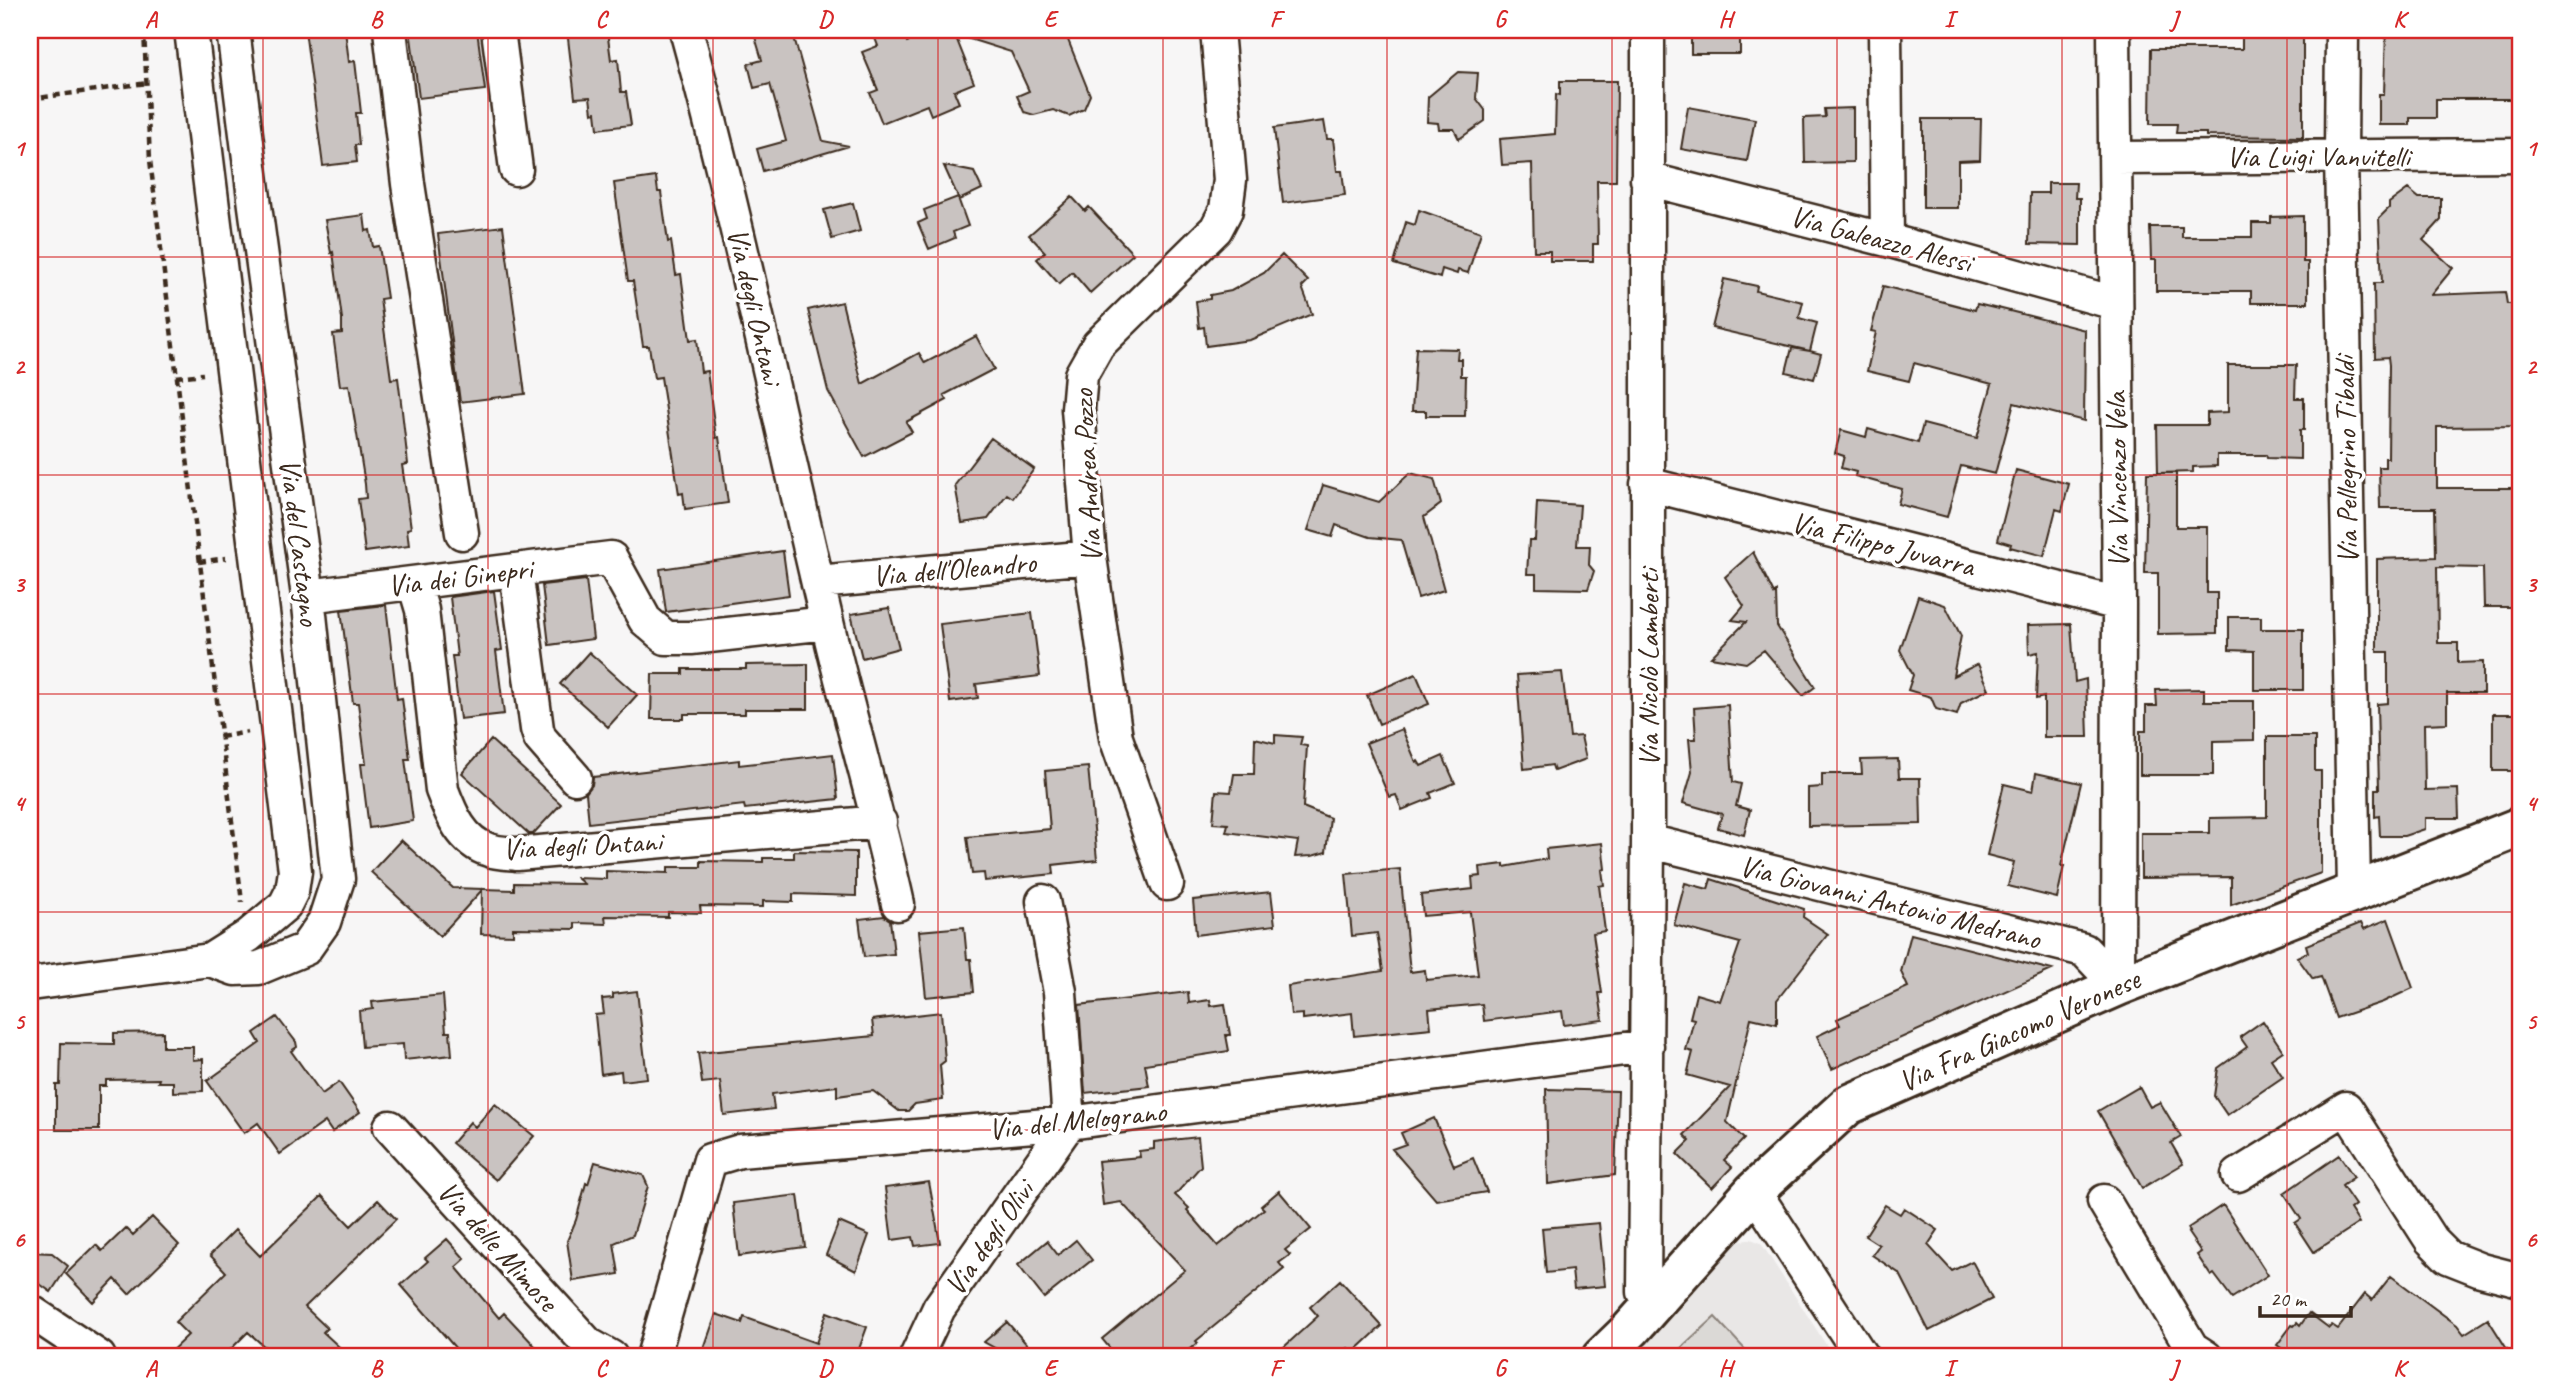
<svg xmlns="http://www.w3.org/2000/svg" width="2550" height="1387" viewBox="0 0 2550 1387" font-family="Caveat,sans-serif">
<style>
.built{fill:#e9e7e6}
.green{fill:#dbd9d6;stroke:#8b827a;stroke-width:2}
.building{fill:#c9c3c1;stroke:#3b2a1e;stroke-width:2}
.lines{fill:none;stroke-linecap:round;stroke-linejoin:round}
.street-casing{stroke:#3b2a1e;stroke-width:37}
.secondary-casing{stroke:#3b2a1e;stroke-width:44}
.path{stroke:#3b2a1e;stroke-width:4.5;stroke-dasharray:7 5;stroke-linecap:butt}
.street{stroke:#fff;stroke-width:32}
.secondary{stroke:#fff;stroke-width:38}
.grid{fill:none;stroke:#d62828;stroke-width:2;stroke-opacity:0.55}
.labels{text-anchor:middle;dominant-baseline:central;stroke-width:7;stroke-linejoin:round;paint-order:stroke}
.street-label{font-size:30px;fill:#3b2a1e;stroke:#fff}
.neatline{fill:none;stroke:#d62828;stroke-width:2.5}
.grid-label{font-size:23px;text-anchor:middle;font-weight:bold;fill:#d62828}
</style>
<rect width="100%" height="100%" fill="#f7f6f6"/>
<filter id="ink" filterUnits="userSpaceOnUse"><feTurbulence type="fractalNoise" baseFrequency=".0143" numOctaves="2"/><feDisplacementMap in="SourceGraphic" scale="14" xChannelSelector="R" yChannelSelector="G"/><feConvolveMatrix kernelMatrix="1 2 1 2 8 2 1 2 1" color-interpolation-filters="sRGB"/></filter>
<g filter="url(#ink)">
<path class="built" d="M1751,1239L1761,1243L1834,1357H1628L1642,1337L1735,1243Z"/>
<path class="green" d="M1715,1317L1752,1357H1672Z"/>
<path class="building" d="M305,30H345L349,62L355,61L361,113H356L359,145H355L357,162L323,166Z
M410,30H477L485,90L419,98Z
M567,30H607L611,60L618,59L621,92H626L631,125L598,129L596,112L592,113L590,97L575,98Z
M753,30H792L823,141L849,146L763,171L757,149L786,141L770,84L754,88L748,64L762,60Z
M896,30H902L907,42L939,30H953L974,83L954,91L959,103L931,115L927,105L882,123L870,93L878,90L862,52L878,46L875,38Z
M958,30H1064L1090,95L1084,109L1069,116L1053,110L1034,115L1024,112L1017,96L1029,91L1011,52L957,35Z
M1691,30H1740V54H1691Z
M2242,30H2303V137L2206,136V133H2176L2177,124H2150L2151,49H2242Z
M2386,30L2518,33L2520,99H2436V118H2410V125H2379V94H2384Z
M1458,72L1478,73L1476,98L1485,110V121L1459,139L1454,129H1439L1438,123L1427,122L1428,97Z
M1560,81H1617L1616,181H1597L1598,244H1593V261H1550V251H1534L1532,163L1502,165L1500,139L1555,134L1556,94L1560,95Z
M1688,107L1755,119L1747,161L1681,149Z
M1853,108V162L1805,163L1804,118L1825,117L1824,109Z
M1923,119H1981L1980,160L1958,161V208H1923Z
M1324,121L1327,139H1333L1337,171H1342L1345,195L1283,203L1274,128Z
M944,166L974,172L982,189L959,200L958,198L968,226L953,232L955,238L929,249L918,223L927,219L924,210L958,197Z
M656,177L658,192H661L668,242L671,241L676,275L681,274L690,340L697,339L701,372L707,371L716,438L719,437L728,503L685,509L683,493L679,494L661,377L654,378L649,346H643L633,281H628L614,183Z
M2048,183H2076L2075,198H2080V245L2029,244L2030,193H2048Z
M2408,189L2419,198H2441V220L2423,240L2453,268L2431,295L2505,292L2507,304H2520V426L2437,427V488H2520V607H2484L2483,568L2437,567L2438,643H2458V663L2483,662V693H2447V723L2424,724L2425,790L2458,789L2459,818H2425V829L2404,836H2380L2379,816L2375,817V789H2379L2377,704L2388,703V652H2377V559L2436,557L2435,508H2380L2379,467H2385V458H2388L2389,365L2388,357L2375,358L2374,283H2382L2379,218L2389,208V203Z
M1072,197L1085,211L1089,207L1133,254L1090,293L1072,272L1059,284L1037,259L1045,252L1029,235Z
M853,203L860,231L832,239L824,210Z
M1419,210L1481,232L1468,273L1458,270L1457,274L1442,269L1440,278L1394,264L1406,222L1415,225Z
M364,215L366,231L370,230L373,247L379,246L387,298L380,299L391,379L398,378L401,402L408,464L402,465L411,528L407,529L409,546L365,552L358,499L366,498L365,484L349,385L340,386L333,334L342,333V319L333,252L331,253L325,220Z
M2303,216V262H2308V303H2251V291H2156V260H2151L2150,227H2182V237H2252V223H2271V217Z
M503,226L525,394L460,402L438,234Z
M1282,255L1308,281L1302,287L1312,314L1250,340L1206,346L1204,327L1199,328L1196,301L1210,299V295L1231,291L1264,273Z
M1724,279L1757,286L1756,291L1803,302L1799,318L1817,323L1810,351L1821,354L1814,379L1786,372L1792,348L1810,351L1712,328Z
M1883,286L1975,310L1977,304L1998,309V308L2085,330L2084,421L2014,403L1995,474L1961,466L1947,517L1898,504L1902,489L1855,476L1856,472L1841,468L1844,456L1835,453L1841,430L1866,437L1868,429L1918,443L1923,424L1977,438L1992,384L1914,363L1909,381L1867,371L1876,332L1871,331Z
M842,302L862,384L919,353L925,363L976,336L994,369L944,395L947,400L906,422L912,432L864,457L828,391L808,310Z
M1416,348L1458,349L1457,359H1461V376H1466L1465,416H1426V411H1412Z
M2228,365H2296L2295,398H2304V430H2300V459L2267,458L2266,455H2217V466L2193,467V472L2158,473L2157,425H2207V413L2228,412Z
M991,438L1034,469L1013,498L1007,494L988,519L962,523L955,485Z
M2016,470L2069,484L2062,511L2056,509L2044,556L2010,547L2011,544L1998,540Z
M1410,473L1434,479L1441,504L1424,517L1444,590L1418,598L1401,540L1370,537L1336,525L1332,537L1308,530L1323,485L1379,502Z
M2147,473H2176V527H2207V593H2217V633L2158,634V573H2145Z
M1537,502L1580,505L1577,546H1590L1589,565L1594,571L1588,589L1536,588V574H1527L1529,540H1535Z
M783,551L789,595L666,612L660,569Z
M1753,552L1774,594L1776,592L1777,626L1815,687L1803,696L1764,650L1746,663L1711,657L1746,622L1732,620L1744,606L1725,577Z
M586,580L593,639L549,645L542,585Z
M494,591L502,650L496,651L504,714L460,719L452,656H457L450,597Z
M1918,596L1945,605L1961,636L1953,676L1978,664L1989,689L1961,703L1957,715L1936,709L1931,697L1908,690L1913,675L1900,650Z
M386,605L397,699L402,698L410,759H405L413,821L369,828L361,764H366L358,703H353L341,610Z
M889,608L899,648L862,658L851,614Z
M1032,613L1040,676L976,684L978,698L950,702L940,624Z
M2229,617H2261V629H2303V690H2254V651L2229,650Z
M2071,624L2075,682L2086,679L2088,737H2044V697L2036,699L2038,652L2029,654L2028,625Z
M589,652L637,695L608,727L560,684Z
M808,664V709H745V714H684V719H651L652,674H683V669H746V665Z
M1562,672L1570,737L1581,736L1586,759L1554,771L1552,765L1524,769L1517,675Z
M1416,674L1429,704L1379,724L1367,695Z
M2204,689V701H2254V740L2213,741V775H2140V731H2146V706H2157L2156,690Z
M1728,705L1733,782L1741,784L1736,806L1750,810L1744,835L1718,828L1722,814L1683,803L1692,772L1689,739H1696L1694,708Z
M2493,714H2520V771H2493Z
M1402,729L1416,762L1418,761L1421,766L1443,756L1455,783L1430,793L1432,798L1402,810L1396,795L1389,797L1366,743Z
M1275,735L1302,737L1300,745L1307,746L1303,807L1330,818L1326,852L1312,856L1295,857L1298,841L1226,832L1228,824L1213,823L1216,791L1231,792L1234,774H1254L1255,738L1275,743Z
M2267,737H2315V771H2321V873L2231,905V877L2141,878V833H2210V818L2267,817Z
M491,740L561,804L533,834H529L462,773Z
M833,754L838,799L745,809L744,805L589,823L586,793L592,785L593,777L739,760V765Z
M1898,759L1899,778H1920L1921,824L1808,826V788L1822,787V774H1862L1861,760Z
M1088,767L1097,860L1053,865L1054,874L985,881L984,873L972,874L967,837L1050,829L1045,771Z
M2036,773L2081,783L2061,866H2064L2057,898L2008,886L2014,862L1987,855L2004,784L2033,791Z
M401,840L453,888L514,890V883L584,884L577,878L606,879V871L668,873V867H701V861L763,862V858H794V851L856,852V896L793,894V902L763,901V907L700,906L701,913L668,912V917L605,916L606,924L575,923V929L513,928V935L481,934L482,890L440,936L371,872Z
M1602,843L1605,869L1602,870L1604,885L1599,886L1605,931L1593,933L1602,993H1599L1603,1020L1564,1025L1562,1011L1484,1021L1482,1004L1429,1009L1431,1028L1354,1036L1352,1013L1303,1019V1014L1291,1015L1288,986L1383,971L1377,933L1352,936L1346,874L1400,869L1410,972L1425,970L1426,980L1478,975L1470,912L1423,916L1421,895L1473,889L1472,877L1481,876L1480,867L1504,864V867L1547,859L1546,849Z
M1711,879L1804,909L1803,917L1828,934L1777,1000V1024L1751,1018L1727,1122L1744,1139L1724,1160L1732,1167L1712,1188L1677,1154L1690,1141L1684,1135L1730,1087L1687,1075L1693,1052L1686,1050L1694,1019L1690,1018L1696,994L1720,1001L1740,943L1674,925L1685,883L1708,889Z
M1271,892L1275,925L1196,935L1193,900Z
M884,916L890,920L894,954L864,957L859,919Z
M2388,919L2413,988L2383,1002L2336,1018L2321,977L2313,979L2297,957L2308,952L2306,945L2361,923L2364,929Z
M964,927L967,959H971L974,992L926,997L919,931Z
M1911,934L2052,970L1832,1069L1817,1036L1840,1025L1837,1019L1908,987L1901,972Z
M637,991L647,1078L622,1081L621,1071L601,1074L595,1015L604,1014L602,999L613,998V994Z
M1188,992L1189,1003L1210,1000L1211,1006L1225,1004L1230,1035H1226L1229,1051L1145,1064L1149,1086L1085,1093L1079,1005Z
M443,995L446,1032H450L452,1055L404,1060L403,1044L362,1047L359,1011L373,1009L372,1002Z
M941,1012L945,1061L940,1065L943,1100L915,1104L908,1111H899L873,1091L837,1096V1086L772,1094L774,1109L724,1115L720,1081L702,1083L698,1053L874,1036L872,1020Z
M277,1017L296,1042L297,1047L291,1051L322,1094L339,1082L360,1112L332,1132L325,1122L280,1154L258,1123L244,1133L207,1081L260,1043L254,1033Z
M2263,1021L2283,1051L2271,1059L2283,1077L2227,1115L2214,1096L2218,1068L2247,1047L2240,1037Z
M163,1032V1047H193V1060L203,1059V1091L173,1092V1082H158L159,1079L106,1080V1086H99V1130H56V1085H60L61,1043L114,1044V1033Z
M2139,1087L2150,1107L2160,1102L2181,1137L2171,1143L2183,1164L2142,1188L2098,1111Z
M1546,1089L1618,1091L1615,1175L1548,1184Z
M495,1104L534,1136L496,1180L452,1143L470,1122L475,1127Z
M1434,1118L1454,1166L1473,1158L1487,1192L1436,1200L1392,1149L1406,1144L1401,1133Z
M1198,1137L1201,1166L1175,1195L1189,1208L1187,1210L1218,1246L1264,1209L1261,1206L1279,1191L1311,1229L1285,1250L1290,1255L1279,1263L1284,1269L1196,1341L1198,1343L1181,1357H1117L1102,1339L1185,1270L1121,1202L1103,1205L1098,1161L1140,1157L1139,1151L1154,1149V1142Z
M2339,1155L2354,1177L2342,1186L2355,1205L2350,1209L2359,1223L2314,1252L2295,1223L2301,1219L2284,1193Z
M595,1162L643,1175L648,1186L633,1235L614,1243L619,1274L573,1281L567,1241L576,1220L586,1183L588,1184Z
M929,1182L940,1243L915,1246L913,1237L892,1240L885,1188Z
M798,1195L805,1247L739,1256L733,1203Z
M322,1196L351,1226L378,1200L396,1219L305,1307L327,1328L323,1332L350,1357H276L248,1332L223,1357H165L188,1335L175,1322L226,1272L210,1255L235,1230L260,1256Z
M1885,1205L1900,1214L1904,1208L1938,1230L1928,1245L1952,1271L1972,1261L1992,1299L1929,1331L1900,1274L1872,1255L1879,1245L1865,1236Z
M2223,1205L2268,1275L2232,1298L2214,1274L2211,1276L2197,1255L2201,1252L2188,1233L2190,1232L2188,1228Z
M152,1217L179,1245L129,1294L115,1279L93,1302L66,1274L96,1245L102,1251L126,1228L133,1235Z
M839,1222L869,1235L856,1271L826,1255Z
M1599,1223L1605,1286L1574,1289L1572,1270L1546,1273L1542,1228Z
M447,1239L465,1259L456,1267L499,1318L504,1313L535,1346L523,1357H463L401,1285L428,1261L425,1258Z
M1076,1240L1092,1260L1044,1298L1018,1265L1047,1241L1058,1255Z
M30,1252L52,1253L68,1266L51,1292L30,1277Z
M2391,1276L2457,1325L2464,1334L2488,1319L2512,1357H2294L2277,1345L2292,1325L2294,1326L2297,1323L2300,1326L2309,1313L2329,1328L2332,1325L2338,1329L2365,1294L2372,1300Z
M1340,1280L1382,1326L1353,1353L1348,1348L1337,1357H1273L1318,1316L1310,1307Z
M827,1312L867,1327L856,1357H701L716,1314L742,1323L744,1317L816,1343Z
M1007,1322L1038,1357H1011L984,1342Z"/>
<g class="lines">
<defs>
<path id="street" d="M390,30L408,184L462,533
M498,30L516,169
M686,30C740,226 780,425 827,622C849,716 877,809 898,904
M1648,30V841L1644,1292L1654,1303
M1885,30L1887,240
M2114,30L2119,604L2118,986
M2342,30L2341,155L2354,891
M2115,158L2520,155
M1647,179L1887,240L2115,303
M1647,484L2119,604
M516,571L537,729L540,738L575,778
M818,582L1090,557
M414,583L422,610L442,790C451,814 462,842 489,850C497,853 508,853 517,854L880,822
M308,596L611,558L645,620L666,638H691L827,623
M1648,841L2084,950L2118,986
M1167,884L1116,738L1090,557L1078,409L1081,375L1098,345L1216,229L1226,210L1230,180L1217,30
M210,960L235,969L259,968L305,949L324,922L338,879L308,596L255,206L233,30
M30,984L210,960L248,936L285,905L292,891L295,871L191,30
M390,1127L588,1344L611,1357
M2238,1175L2346,1108L2431,1240L2448,1257L2481,1270L2520,1280
M1754,1191L1862,1357
M2104,1201L2192,1348L2206,1357
M30,1311L99,1357
M653,1357L710,1160L740,1151L1069,1123L1647,1046
M916,1357L939,1308L1069,1123L1060,992L1043,901"/>
<path id="secondary" d="M1602,1357L1631,1329L1754,1191L1848,1105L2118,986L2520,827"/>
</defs>
<use href="#street" class="street-casing"/>
<use href="#secondary" class="secondary-casing"/>
<path class="path" d="M144,30L150,160L242,902
M30,99L147,83
M176,377L203,374
M199,562L226,558
M221,737L248,732"/>
<use href="#street" class="street"/>
<use href="#secondary" class="secondary"/>
</g>
</g>
<path class="grid" d="M263,30V1357M488,30V1357M713,30V1357M938,30V1357M1163,30V1357M1387,30V1357M1612,30V1357M1837,30V1357M2062,30V1357M2287,30V1357M30,257H2520M30,475H2520M30,694H2520M30,912H2520M30,1130H2520"/>
<g class="labels">
<g class="street-label">
<text x="2318" y="156">Via Luigi Vanvitelli</text>
<text transform="translate(1881 239) rotate(15)">Via Galeazzo Alessi</text>
<text transform="translate(755 306) rotate(77)">Via degli Ontani</text>
<text transform="translate(2346 460) rotate(-91)">Via Pellegrino Tibaldi</text>
<text transform="translate(1087 476) rotate(-93)">Via Andrea Pozzo</text>
<text transform="translate(2117 480) rotate(-91)">Via Vincenzo Vela</text>
<text transform="translate(300 542) rotate(83)">Via del Castagno</text>
<text transform="translate(1883 544) rotate(14)">Via Filippo Juvarra</text>
<text transform="translate(954 569) rotate(-5)">Via dell'Oleandro</text>
<text transform="translate(460 577) rotate(-7)">Via dei Ginepri</text>
<text transform="translate(1648 668) rotate(-90)">Via Nicolò Lamberti</text>
<text transform="translate(582 845) rotate(-3)">Via degli Ontani</text>
<text transform="translate(1890 902) rotate(14)">Via Giovanni Antonio Medrano</text>
<text transform="translate(2019 1030) rotate(-24)">Via Fra Giacomo Veronese</text>
<text transform="translate(1077 1120) rotate(-6)">Via del Melograno</text>
<text transform="translate(989 1238) rotate(-55)">Via degli Olivi</text>
<text transform="translate(498 1246) rotate(48)">Via delle Mimose</text>
</g>
</g>
<rect width="2550" height="1387" fill="none" stroke="#fff" stroke-width="77"/>
<path d="M2260 1306v10h91v-10" fill="none" stroke="#3b2a1e" stroke-width="3.5"/>
<text x="2270" y="1306" font-size="21" fill="#3b2a1e" stroke="#ffffff" stroke-width="5" paint-order="stroke">20 m</text>
<rect x="38" y="38" width="2474" height="1310" class="neatline"/>
<g class="grid-label">
<text x="151" y="27">A</text>
<text x="376" y="27">B</text>
<text x="601" y="27">C</text>
<text x="825" y="27">D</text>
<text x="1050" y="27">E</text>
<text x="1275" y="27">F</text>
<text x="1500" y="27">G</text>
<text x="1725" y="27">H</text>
<text x="1949" y="27">I</text>
<text x="2174" y="27">J</text>
<text x="2399" y="27">K</text>
<text x="19" y="156">1</text>
<text x="2531" y="156">1</text>
<text x="19" y="374">2</text>
<text x="2531" y="374">2</text>
<text x="19" y="592">3</text>
<text x="2531" y="592">3</text>
<text x="19" y="811">4</text>
<text x="2531" y="811">4</text>
<text x="19" y="1029">5</text>
<text x="2531" y="1029">5</text>
<text x="19" y="1247">6</text>
<text x="2531" y="1247">6</text>
<text x="151" y="1376">A</text>
<text x="376" y="1376">B</text>
<text x="601" y="1376">C</text>
<text x="825" y="1376">D</text>
<text x="1050" y="1376">E</text>
<text x="1275" y="1376">F</text>
<text x="1500" y="1376">G</text>
<text x="1725" y="1376">H</text>
<text x="1949" y="1376">I</text>
<text x="2174" y="1376">J</text>
<text x="2399" y="1376">K</text>
</g>
</svg>
